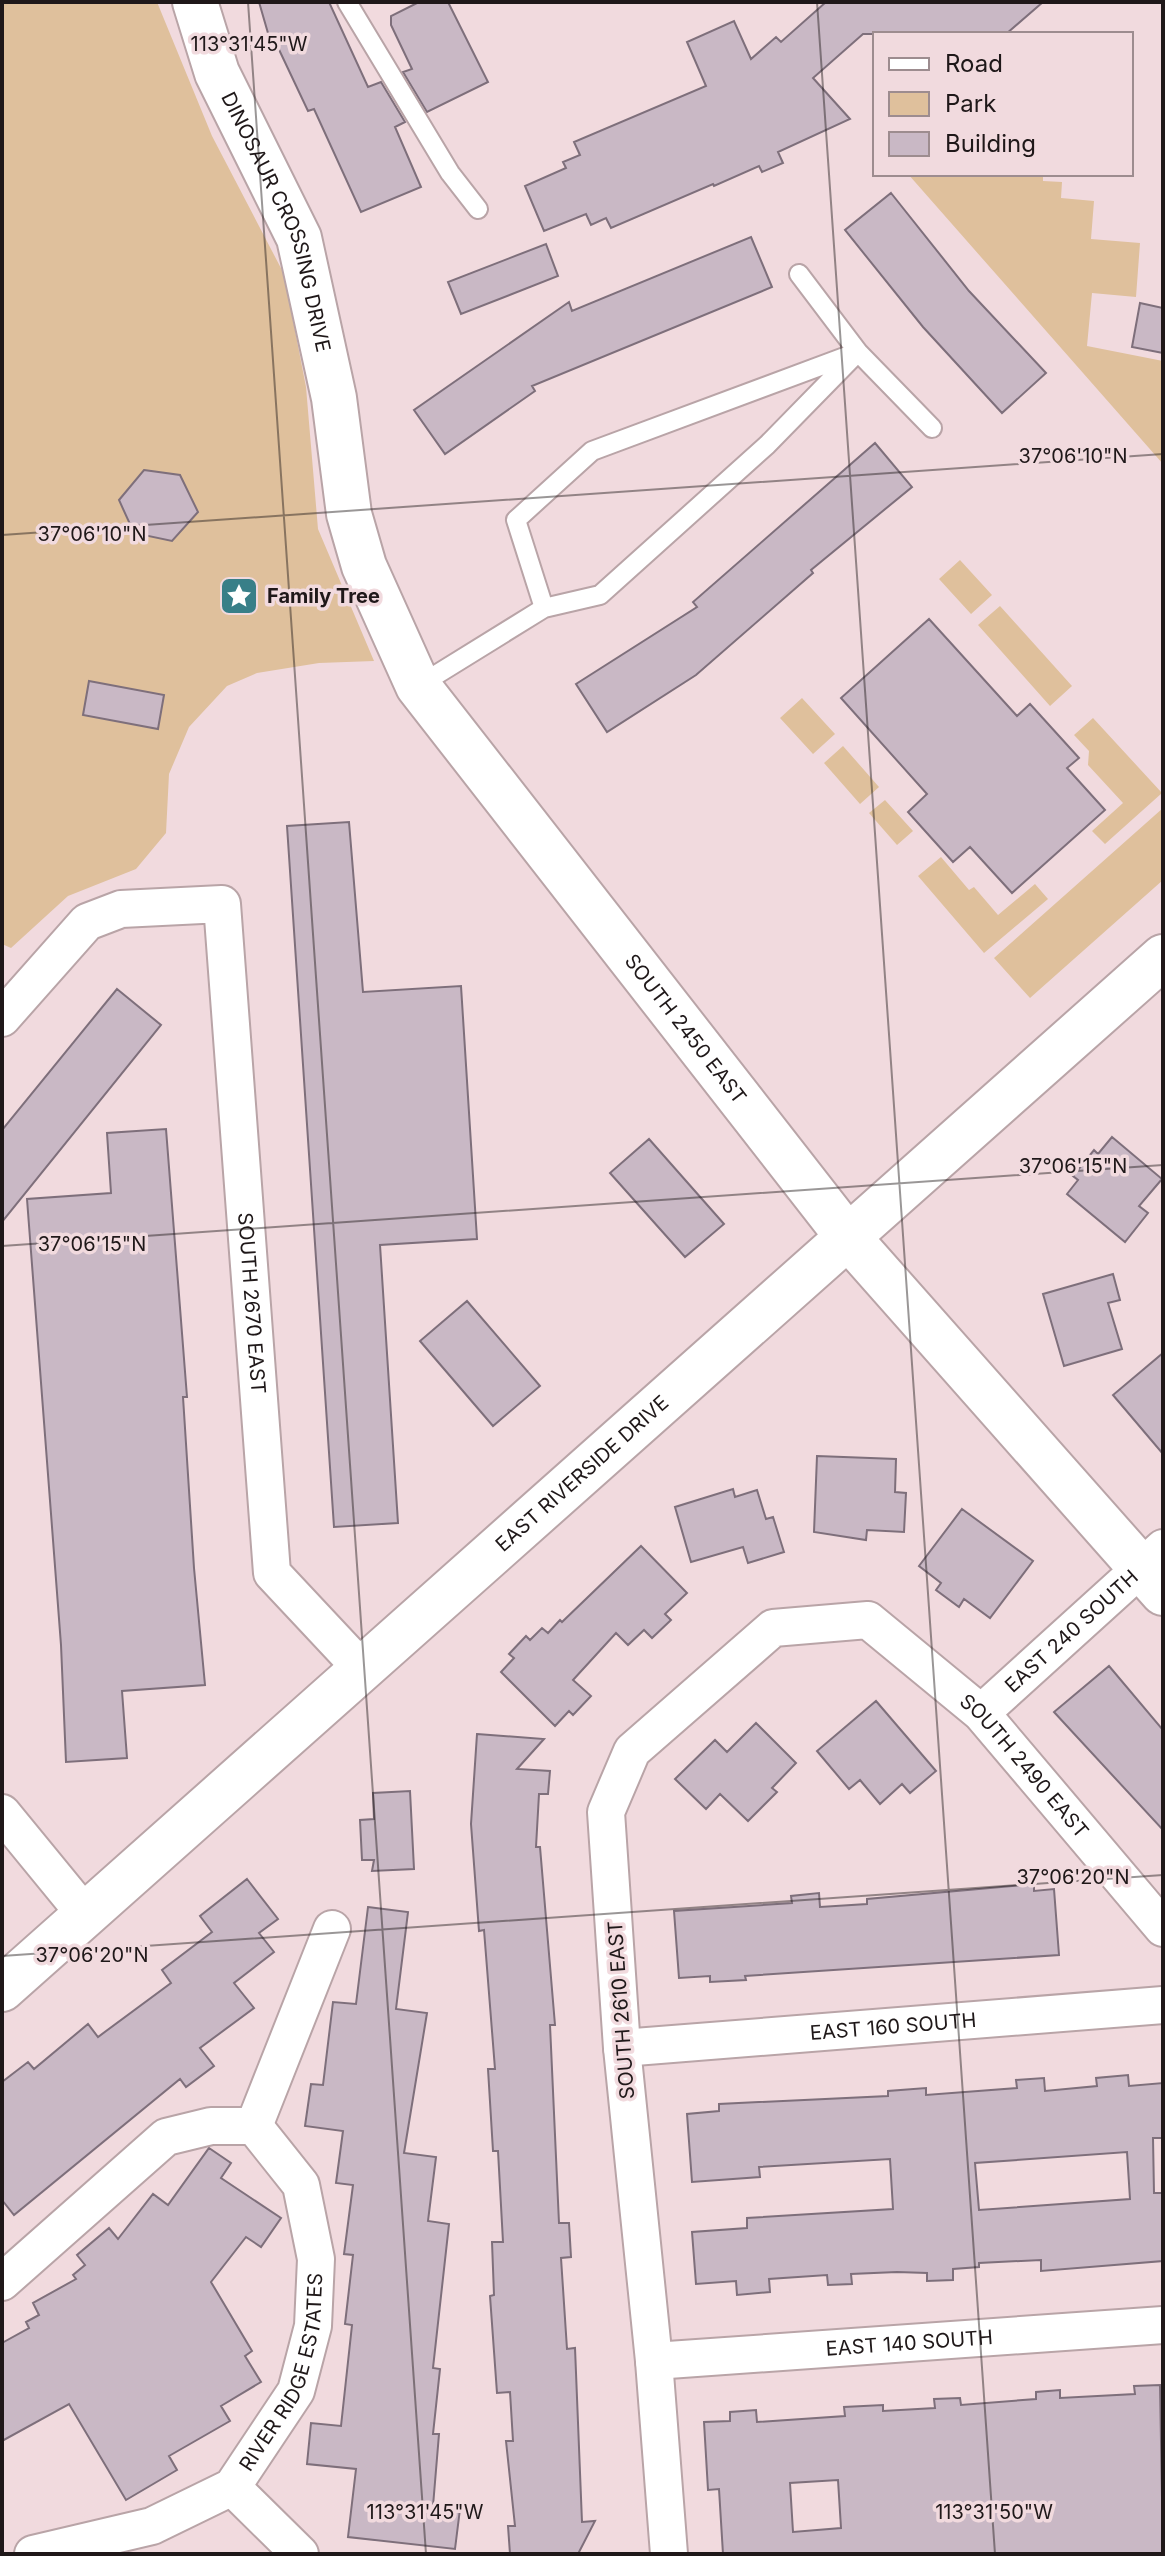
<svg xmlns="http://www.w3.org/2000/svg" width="1165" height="2556" viewBox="0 0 1165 2556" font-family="Inter,sans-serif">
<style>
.green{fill:#dfc09c}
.building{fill:#c9b8c5;stroke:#7e6f7b;stroke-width:2;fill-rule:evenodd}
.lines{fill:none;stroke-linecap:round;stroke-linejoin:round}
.lane-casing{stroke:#b9a4a7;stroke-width:22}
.street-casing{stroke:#b9a4a7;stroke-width:40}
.secondary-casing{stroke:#b9a4a7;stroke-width:48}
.primary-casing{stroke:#b9a4a7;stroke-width:48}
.lane{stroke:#fff;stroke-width:18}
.street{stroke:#fff;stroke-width:36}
.secondary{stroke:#fff;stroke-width:44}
.primary{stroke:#fff;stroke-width:44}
.ticks{fill:none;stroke:#1f1819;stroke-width:2;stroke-opacity:0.45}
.labels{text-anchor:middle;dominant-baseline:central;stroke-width:7;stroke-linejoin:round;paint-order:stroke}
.street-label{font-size:20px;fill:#1f1819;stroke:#f1dade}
.poi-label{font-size:20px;font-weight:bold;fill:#1f1819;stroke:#f1dade;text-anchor:start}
.ticks-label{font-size:20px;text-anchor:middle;fill:#1f1819;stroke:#f1dade;stroke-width:7;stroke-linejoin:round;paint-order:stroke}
</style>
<rect width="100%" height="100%" fill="#f1dade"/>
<path class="green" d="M2,2H157L212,136L284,274L306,387L318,529L374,661L319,663L257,673L227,686L189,727L169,774L166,833L136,869L68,896L11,948L2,944Z
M908,174H1043V181L1062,182L1061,198L1094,201L1091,239L1140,243L1136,297L1092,293L1087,346L1163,361V464Z
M960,560L992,595L971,614L939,579Z
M1000,606L1072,686L1050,706L978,625Z
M802,698L835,734L813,754L780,718Z
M1093,718L1162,793L1105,844L1092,831L1123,803L1088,765L1089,751L1074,735Z
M843,746L879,787L860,804L824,763Z
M885,800L913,831L897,845L869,813Z
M1163,808V880L1030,998L994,958Z
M941,857L969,890L974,887L998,915L1035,884L1048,899L984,953L918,876Z"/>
<path class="building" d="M259,2H329L368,87L381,82L405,122L395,127L421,187L361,212L314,109L308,111L274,39L270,40Z
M419,2H448L488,82L427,112L403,72L412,69L391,25V16Z
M826,2H1043L1006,34H863L813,78L850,119L778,152L783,163L762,172L759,166L714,186L713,184L611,228L606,218L591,225L586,214L544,231L525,186L566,168L563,162L580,155L574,142L706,86L687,42L734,21L751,59L776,37L781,42Z
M891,193L969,291L1046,373L1002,413L923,327L845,230Z
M751,237L772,287L532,386L535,391L445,454L414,410L569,302L572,311Z
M546,244L558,276L461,314L448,282Z
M1140,303L1163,308V353L1132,347Z
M875,443L912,487L811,570L813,573L696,675L607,732L576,684L697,607L693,602Z
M144,470L180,475L198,512L172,541L134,533L119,500Z
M929,619L1017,716L1030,704L1079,758L1067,768L1105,810L1012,893L970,847L953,862L908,812L927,794L841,698Z
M89,681L164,695L158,729L83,715Z
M349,822L363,992L461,986L477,1239L380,1245L398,1523L334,1527L287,826Z
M117,989L161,1025L2,1222V1130Z
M166,1129L187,1397H183L194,1568L205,1685L122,1691L127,1758L66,1762L61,1645L27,1199L111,1193L107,1133Z
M1112,1137L1162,1179L1139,1206L1148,1213L1125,1242L1067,1194L1078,1180L1073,1176L1094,1150L1098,1154Z
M649,1139L724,1224L685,1257L610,1173Z
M1113,1274L1120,1300L1108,1303L1122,1349L1064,1366L1043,1294Z
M467,1301L540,1386L493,1426L420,1341Z
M1163,1353V1454L1113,1395Z
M817,1456L896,1459L895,1492L906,1493L904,1532L867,1530L866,1540L814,1532Z
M733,1489L735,1497L757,1490L766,1519L773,1517L784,1552L748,1563L743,1547L691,1562L675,1507Z
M962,1509L1033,1561L990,1618L964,1599L959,1607L936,1590L941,1583L919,1566Z
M641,1546L687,1593L665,1614L671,1620L652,1638L644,1630L628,1645L616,1633L573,1680L591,1696L573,1715L569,1711L555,1726L501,1672L514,1658L509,1654L526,1636L530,1640L542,1628L548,1633L560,1620L562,1622Z
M1109,1666L1163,1730V1830L1054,1712Z
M876,1701L936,1771L910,1793L902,1784L880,1804L860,1780L849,1789L817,1751Z
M756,1723L796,1763L772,1788L777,1792L748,1821L720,1794L706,1809L675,1779L715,1740L727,1752Z
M477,1734L544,1739L517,1769L550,1771L548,1794H539L536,1847H540L555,2025H550L559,2223H569L571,2257L561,2258L567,2349L575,2348L582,2522L595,2521L578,2554H510L508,2526H515L506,2441H513L510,2392L497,2393L490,2296L494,2295L492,2242H503L498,2151H493L488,2069H495L484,1930L479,1931L471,1824Z
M410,1791L414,1869L372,1871L374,1860H362L360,1820L374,1819L373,1793Z
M247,1879L278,1919L259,1933L274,1952L234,1983L254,2008L200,2048L214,2066L186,2087L180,2079L14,2215L2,2200V2082L28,2062L34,2069L88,2024L98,2037L171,1983L162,1970L212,1932L200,1916Z
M1034,1884V1891L1054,1889L1059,1955L745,1976L746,1980L710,1982V1976L679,1978L674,1911L792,1903L791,1896L819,1893L820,1907L867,1904V1899Z
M368,1907L408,1912L396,2009L427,2013L404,2153L436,2157L428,2221L449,2224L433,2368L440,2369L433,2434H439L433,2506L460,2509L455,2549L348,2537L356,2469L307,2464L311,2423L341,2426L352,2325L345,2324L353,2255L344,2254L353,2185L336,2183L343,2131L305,2126L311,2084L323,2085L333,2002L356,2004Z
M1128,2075L1129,2086L1163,2083V2138H1153L1154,2193H1163V2261L1041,2271V2260L979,2263V2267L953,2269V2280L927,2281V2273L897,2272L851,2274L852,2284L828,2285L827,2275L769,2279L770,2292L737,2295L736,2281L696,2284L692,2232L747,2228V2218L893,2209L890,2159L759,2167L760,2177L692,2182L687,2114L719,2111V2104L888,2096V2091L926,2088V2095L1017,2088L1016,2080L1044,2078L1045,2091L1097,2086L1096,2078ZM1127,2152L1130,2199L979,2210L975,2163Z
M209,2148L231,2163L221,2178L281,2218L261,2247L246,2237L211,2282L252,2351L245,2356L261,2382L221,2406L230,2421L169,2456L177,2470L126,2500L69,2404L2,2441V2343L29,2328L26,2322L39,2315L33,2303L76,2279L73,2275L85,2265L77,2255L109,2228L118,2239L153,2194L168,2205Z
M1160,2385L1163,2554H723L719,2489L708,2490L704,2422L730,2421V2412L756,2410L757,2422L845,2416L844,2407L883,2405V2411L935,2408L934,2399L960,2398L961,2405L1036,2399V2392L1060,2390V2398L1135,2394L1134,2386ZM838,2480L841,2528L793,2532L790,2483Z"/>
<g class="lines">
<defs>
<path id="lane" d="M347,2L450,173L478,209
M544,608L516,520L592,451L858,352L932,428
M418,686L544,608L600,595L767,445L858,352L799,274"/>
<g id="street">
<path id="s1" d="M2,1018L87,922L121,909L222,904L272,1573L361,1668"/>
<path id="s2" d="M981,1713L1163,1548"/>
<path d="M2,1813L84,1913"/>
<path id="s3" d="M622,2048L1163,2005"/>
<path d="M254,2126L332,1929"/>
<path d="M2,2282L166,2137L211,2126H254"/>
<path id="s4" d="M654,2361L1163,2325"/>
<path d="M232,2487L300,2554"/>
<path id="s5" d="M33,2554L152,2526L232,2487L296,2391L313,2326L316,2259L301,2185L254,2126"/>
<path id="s6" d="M669,2554L654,2361L622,2048L606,1812L632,1751L773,1628L868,1620L981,1713L1163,1928"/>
</g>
<g id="secondary">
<path id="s7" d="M195,2L217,73L299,238L334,398L349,514L364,566L418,686L847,1236L1163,1593"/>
</g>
<g id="primary">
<path id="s8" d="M2,1989L1163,957"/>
</g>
</defs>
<use href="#lane" class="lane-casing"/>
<use href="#street" class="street-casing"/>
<use href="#secondary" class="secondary-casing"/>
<use href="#primary" class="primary-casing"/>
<use href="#lane" class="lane"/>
<use href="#street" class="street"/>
<use href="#secondary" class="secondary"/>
<use href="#primary" class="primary"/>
</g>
<path class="ticks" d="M248,2L426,2554M817,2L995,2554M2,535L1163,454M2,1246L1163,1165M2,1956L1163,1875"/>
<defs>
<symbol id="sight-square" viewBox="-11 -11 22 22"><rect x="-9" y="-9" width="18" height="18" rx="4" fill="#387f88" stroke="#f1dade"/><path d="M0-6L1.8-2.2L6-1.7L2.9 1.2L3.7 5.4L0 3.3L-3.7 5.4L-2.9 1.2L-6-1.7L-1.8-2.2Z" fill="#fff"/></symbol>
</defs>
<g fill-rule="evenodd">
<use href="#sight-square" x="217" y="574" width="44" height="44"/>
</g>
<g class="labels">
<g class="street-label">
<text stroke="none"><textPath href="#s7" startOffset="236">DINOSAUR CROSSING DRIVE</textPath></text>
<text stroke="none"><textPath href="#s7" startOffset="1160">SOUTH 2450 EAST</textPath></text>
<text stroke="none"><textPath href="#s1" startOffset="666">SOUTH 2670 EAST</textPath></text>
<text stroke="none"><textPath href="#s8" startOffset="776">EAST RIVERSIDE DRIVE</textPath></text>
<text stroke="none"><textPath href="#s2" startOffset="122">EAST 240 SOUTH</textPath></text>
<text stroke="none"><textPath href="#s6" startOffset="1308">SOUTH 2490 EAST</textPath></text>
<text transform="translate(621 2010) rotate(-94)">SOUTH 2610 EAST</text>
<text stroke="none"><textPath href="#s3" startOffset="272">EAST 160 SOUTH</textPath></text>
<text stroke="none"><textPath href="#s4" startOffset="256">EAST 140 SOUTH</textPath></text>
<text stroke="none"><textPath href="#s5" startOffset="340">RIVER RIDGE ESTATES</textPath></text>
</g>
<g class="poi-label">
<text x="267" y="596">Family Tree</text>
</g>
</g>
<g class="ticks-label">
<text x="249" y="51">113°31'45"W</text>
<text x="1073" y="463">37°06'10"N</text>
<text x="92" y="541">37°06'10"N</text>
<text x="1073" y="1173">37°06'15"N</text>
<text x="92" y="1251">37°06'15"N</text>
<text x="1073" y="1884">37°06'20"N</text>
<text x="92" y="1962">37°06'20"N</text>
<text x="425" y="2519">113°31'45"W</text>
<text x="994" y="2519">113°31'50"W</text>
</g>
<rect width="1165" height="2556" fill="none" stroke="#1f1819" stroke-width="8"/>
<rect x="873" y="32" width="260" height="144" fill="#f1dade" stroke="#9d8c8f" stroke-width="2"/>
<rect x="889" y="58" width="40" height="12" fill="#ffffff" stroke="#9d8c8f" stroke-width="2"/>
<text x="945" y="72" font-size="24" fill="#1f1819">Road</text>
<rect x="889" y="92" width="40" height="24" fill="#dfc09c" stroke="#9d8c8f" stroke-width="2"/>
<text x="945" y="112" font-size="24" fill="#1f1819">Park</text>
<rect x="889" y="132" width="40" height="24" fill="#c9b8c5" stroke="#9d8c8f" stroke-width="2"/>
<text x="945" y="152" font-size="24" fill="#1f1819">Building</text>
</svg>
